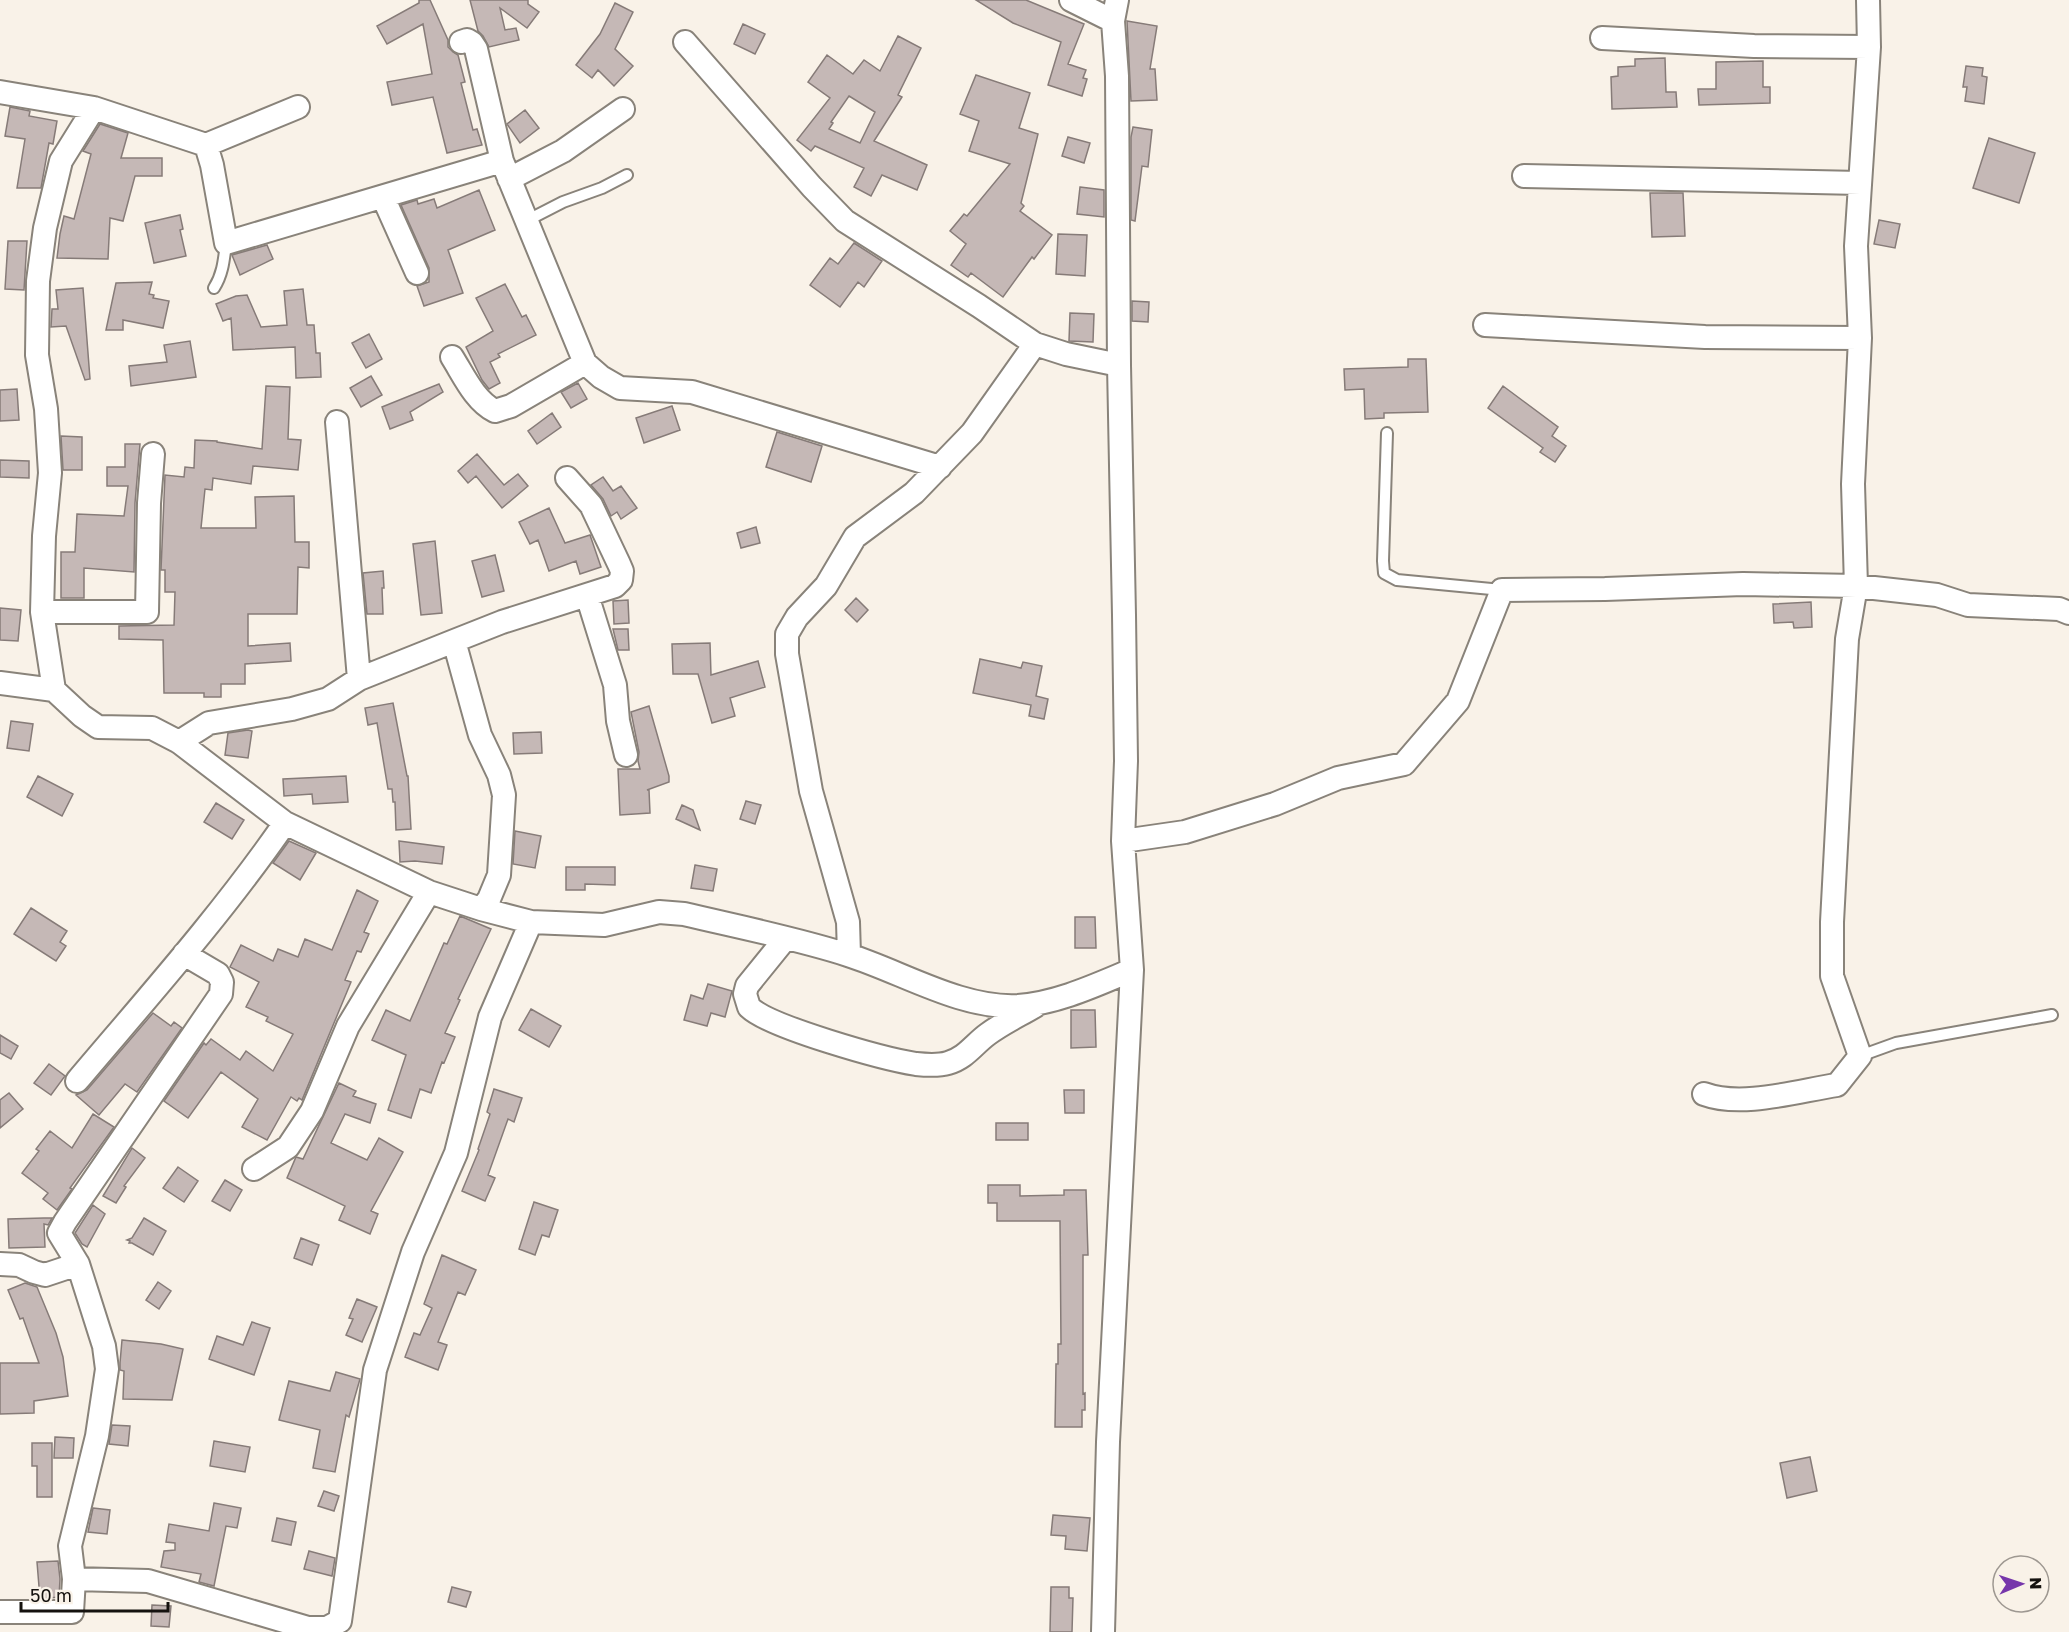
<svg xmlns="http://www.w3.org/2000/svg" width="2069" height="1632" viewBox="0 0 2069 1632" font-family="'Golos Text',sans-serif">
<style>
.building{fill:#c5b8b6;stroke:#867b78;stroke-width:1.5;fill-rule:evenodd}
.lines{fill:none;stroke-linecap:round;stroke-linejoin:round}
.lane-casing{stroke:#89837a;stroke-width:14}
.street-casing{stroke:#89837a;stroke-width:26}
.lane{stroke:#fff;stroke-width:10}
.street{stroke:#fff;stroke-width:22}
</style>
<rect width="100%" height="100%" fill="#f9f2e8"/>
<path class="building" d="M419,0H430L448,40V47L453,52L458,55L465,82L461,83L473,130L477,129L482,145L447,153L433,97L392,105L387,82L432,74L423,24L387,44L377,26L419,3Z
M470,0H528V4L539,12L527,28L500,8L505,30L516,28L519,40L489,47L483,36L478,31Z
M976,0H1026L1084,24L1068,64L1086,70L1083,78L1087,79L1082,96L1048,85L1061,42L1013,23Z
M615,3L633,12L615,49L633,66L614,86L598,70L592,78L576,65L600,34Z
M1127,21L1157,26L1150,69H1155L1157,100L1131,101Z
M743,24L765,34L755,54L734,44Z
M898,36L921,48L898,95L902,97L874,141L927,165L917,190L882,175L871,196L854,187L864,168L815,146L811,151L797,140L830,98L808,82L827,55L853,74L864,60L880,71ZM849,96L875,112L860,143L829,129L833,123L831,122Z
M1665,58L1666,92H1676L1677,107L1612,109L1611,77L1618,76V67L1635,66V59Z
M1763,61V87H1770V103L1699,105L1698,89H1716V62Z
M1966,66L1983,68L1982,76L1987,77L1984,104L1965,101L1967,87H1963Z
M976,75L1030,93L1019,128L1038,134L1021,203L1024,206L1020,211L1052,235L1034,259L1032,257L1003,297L971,273L968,277L951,265L966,244L950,231L964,214L967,216L1010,164L969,151L979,121L960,114Z
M10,107L30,111L29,116L57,121L53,144L49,143L41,188H17L25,139L5,136Z
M525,110L539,128L520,143L507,124Z
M100,124L128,133L121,158H162V176H135L123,221L110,218L108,259L57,258L60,234L64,216L74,219L91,154L83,151Z
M1133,127L1152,130L1148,167L1142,166L1135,221L1131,220V137Z
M1068,137L1090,143L1084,163L1062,156Z
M1989,138L2035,153L2019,203L1973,188Z
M1080,187L1104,190V217L1077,214Z
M479,190L495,230L448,250L463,293L424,306L417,286L429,282V268L401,205L417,200L418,204L434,199L437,208Z
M1650,193H1683L1685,236L1652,237Z
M180,215L183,229L180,230L186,256L154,263L145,223Z
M1879,220L1900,224L1895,248L1874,244Z
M1058,234L1087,235L1085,276L1056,274Z
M8,241H27L24,290L5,289Z
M854,243L882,261L864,287L858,282L840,307L810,285L830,258L838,264Z
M267,245L273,259L240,275L232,255Z
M152,282L149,294L154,295L153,298L169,301L163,328L123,320V330H106L116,283Z
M505,284L522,317L526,315L536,335L498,354L500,357L490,362L500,383L489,389L482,380L466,347L493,331L476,298Z
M83,288L90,379L85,380L66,326L51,327L52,309H58L56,290Z
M303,289L307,325H314L316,353H320L321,377L296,378L295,347L233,350L231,318L223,321L216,304L236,296L247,295L261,327L287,325L284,291Z
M1132,301L1149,302L1148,322L1132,321Z
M1070,313L1094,314L1093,342L1069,341Z
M369,334L382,359L366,368L352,343Z
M190,341L196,377L131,386L129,366L167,362L164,345Z
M1408,359H1426L1428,412L1384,413V418L1365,419L1364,389L1345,390L1344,369L1408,367Z
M371,376L382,395L361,407L350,388Z
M578,383L587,399L571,408L561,392Z
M439,384L443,392L410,412L413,420L390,429L382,407Z
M266,386L290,387L288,439L301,440L298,470L253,466L251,484L213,478L212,490L205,489L201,528H256L255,497L294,496L295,542H309V568L298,567L297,614H248V646L290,643L291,661L245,664V684H221V697H204V693H164L163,640L119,639V626L174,625L175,592H165V570H161L165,475L184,477L185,467L194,468L195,440L217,441V442L262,449Z
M1503,386L1558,427L1552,436L1566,446L1555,462L1540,452L1543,448L1488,408Z
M17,389L19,420L0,421V390Z
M672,406L680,430L644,443L636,418Z
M552,413L561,427L537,444L528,431Z
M777,432L822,446L811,482L766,467Z
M61,436L82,437V470H63Z
M125,444H140L135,503L134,572L84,568V598H61V552H75L77,514L124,516L128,486H107V467H125Z
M477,454L504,485L518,474L528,486L502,508L476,476L468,483L458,471Z
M0,460L29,461V478L0,477Z
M603,477L613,491L621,486L637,508L621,519L617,512L611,516L603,499L591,485Z
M549,508L565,543L590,535L601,567L580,574L576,561L549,571L538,540L530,544L519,522Z
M756,527L760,543L741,548L737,533Z
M435,541L442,613L421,615L413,544Z
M495,555L504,591L482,597L472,561Z
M383,571L384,588H382L383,614H367L363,573Z
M856,598L868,610L857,622L845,610Z
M628,600L629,623L614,624L613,601Z
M1811,602L1812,627L1794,628L1793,622L1774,623L1773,604Z
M0,608L21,610L18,641L0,640Z
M613,629H628L629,650H618Z
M710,643L711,675L758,661L765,687L730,698L735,716L712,723L698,674H673L672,644Z
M980,659L1021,668L1023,662L1042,666L1036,696L1048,699L1044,719L1029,716L1031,705L973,693Z
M393,703L407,776H408L411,829L396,830L395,802H393L392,789H388L377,723L368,725L365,708Z
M649,706L669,776V782L647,790H649L650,813L620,815L618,769H640L638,761L639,752L631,712Z
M11,721L33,724L29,751L7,748Z
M248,730L252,731L248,758L225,755L228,733Z
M541,732L542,753L514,754L513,733Z
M38,776L73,794L62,816L27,797Z
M346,776L348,802L313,804L312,794L284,796L283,779Z
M746,801L761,805L755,824L740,819Z
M216,803L244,820L232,839L204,822Z
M682,805L693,810L700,830L676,819Z
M515,831L541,836L535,868L513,864Z
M289,841L316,853L300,880L273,863Z
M399,841L444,847L442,864L415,861L400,862Z
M695,865L717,869L713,891L691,888Z
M566,867H615V885L585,884V890H566Z
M357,890L378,901L364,932L369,934L361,952L357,951L345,980L351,982L302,1100L299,1098L297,1101L291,1097L267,1140L242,1127L258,1099L221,1072L188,1118L164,1101L204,1043L206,1045L211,1039L240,1060L246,1051L273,1071L293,1034L266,1021L268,1017L246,1007L259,982L230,967L241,945L273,961L278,949L298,957L305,939L332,950Z
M31,908L67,931L60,942L66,946L56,961L14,934Z
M460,916L491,929L458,999L460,1000L445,1033L455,1037L444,1063L442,1062L431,1093L420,1089L411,1118L388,1110L406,1055L372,1040L386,1010L410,1021L444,943L447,944Z
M1075,917H1095L1096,948H1075Z
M708,984L732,991L725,1017L711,1013L707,1026L684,1020L691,995L703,999Z
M531,1009L561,1026L549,1047L519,1030Z
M1071,1010H1095L1096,1047L1071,1048Z
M153,1013L171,1026L174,1022L182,1028L137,1092L125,1084L99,1115L76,1095L87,1090Z
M0,1035L18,1046L11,1059L0,1053Z
M49,1064L65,1076L51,1095L34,1083Z
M339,1083L356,1091L353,1096L376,1104L370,1123L345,1114L331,1143L367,1160L379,1138L403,1152L371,1211L378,1214L370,1234L339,1220L345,1206L287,1178L296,1157L303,1159Z
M494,1089L522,1098L514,1122L508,1119L488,1175L495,1178L485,1201L462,1191L479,1150L478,1149L490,1114L487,1112Z
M1064,1090H1084V1113H1065Z
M9,1093L23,1109L0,1128V1100Z
M93,1114L114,1127L70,1188L72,1189L57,1210L43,1199L48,1193L22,1173L39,1151L36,1149L50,1131L72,1148Z
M996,1123H1028V1140H996Z
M132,1148L145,1158L124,1186L126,1187L116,1203L103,1196Z
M178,1167L198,1181L184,1202L163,1188Z
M225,1180L242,1190L230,1211L212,1201Z
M988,1185H1020V1196L1064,1195V1190H1086L1088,1255H1083V1394L1085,1393V1410H1082V1427H1055L1056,1364H1058V1344H1061L1060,1221H997V1203H988Z
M534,1202L558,1210L549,1237L542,1235L535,1255L519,1249Z
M93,1205L105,1214L87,1247L82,1244L75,1233Z
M44,1218H52L48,1225L44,1224L45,1247L9,1248L8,1219Z
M144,1218L166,1231L153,1255L132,1243H129L130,1241L127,1240L132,1238Z
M301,1238L319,1245L312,1265L294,1258Z
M442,1255L476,1270L465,1295L458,1292L438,1342L447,1345L438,1370L405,1357L414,1333L420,1335L432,1308L424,1304Z
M158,1282L171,1291L159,1309L146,1300Z
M25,1283L37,1287L56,1333L63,1357L68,1396L34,1401V1413L0,1414V1363H39L23,1318L20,1319L8,1290Z
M357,1299L377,1307L362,1342L346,1335L353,1319L349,1318Z
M252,1322L270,1328L254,1375L209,1359L217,1336L243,1345Z
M122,1340L161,1344L183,1349L172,1400L123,1399L124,1371L120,1370V1363Z
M336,1372L360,1379L349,1417L346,1415L335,1472L313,1468L320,1430L279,1420L289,1381L330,1391Z
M112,1425L130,1426L128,1446L109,1444Z
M55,1437L74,1438L73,1458H54Z
M214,1441L250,1447L245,1472L210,1466Z
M32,1443H52V1497H37V1466H32Z
M1810,1457L1817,1491L1787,1498L1780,1463Z
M324,1491L339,1496L334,1511L318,1506Z
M214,1503L241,1508L237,1528L226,1526L214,1586L199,1582L201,1574L161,1567L164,1551L175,1550V1543L166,1542L169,1524L209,1531Z
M93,1508L110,1510L107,1534L88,1532Z
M1053,1515L1090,1518L1087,1551L1065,1549L1066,1536L1051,1535Z
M277,1518L296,1522L291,1545L272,1541Z
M309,1551L335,1558L332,1576L304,1569Z
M58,1561L60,1579L59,1597L40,1599L37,1562Z
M452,1587L471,1592L466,1607L448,1602Z
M1051,1587H1069V1598H1073L1072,1632H1050Z
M152,1605L171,1606L169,1627L151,1626Z"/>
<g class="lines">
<defs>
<path id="lane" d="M526,221L563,202L602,188L627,175
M214,288C223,274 224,259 226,243
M1387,433L1383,561L1384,573L1397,580L1502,590
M1860,1056L1896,1043L2052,1015"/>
<path id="street" d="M1071,0L1113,21
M1602,38L1754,46L1869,47
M461,42L467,40L472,43L476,49L502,161
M685,42L812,187L845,221L979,306L1035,344L1066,354L1119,365
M0,92L94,108L206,145L212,165L226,243L502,161L585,363L601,377L620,388L692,392L940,467
M206,145L298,107
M1524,176L1860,183
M509,179L563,151L623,109
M383,197L417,273
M1485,325L1705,337L1860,338
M452,357C464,376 475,401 495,411L511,406L585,363
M337,422L359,679
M587,595L615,685L618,721L626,755
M42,612H147L149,503L153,454
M454,641L480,735L499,775L504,795L499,875L489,899L481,909
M0,683L54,690L82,716L98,727L152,728L179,742L285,823L429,892L481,909L531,922L604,925L659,912L684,914C739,927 795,938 848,955C902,972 961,1009 1018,1006C1058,1003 1096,985 1132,970
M54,690L42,612L44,536L50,473L46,409L37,355L38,281L45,228L61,161L94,108
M179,742L209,723L292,709L328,699L359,679L454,641L502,622L615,586L621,580L622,571L619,564L591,505L567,478
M1123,841L1185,832L1275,804L1338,778L1404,764L1458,701L1502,590L1605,589L1743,584L1856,586L1937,595L1968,605L2059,609L2069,613
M785,939L747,986L745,994L749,1007C769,1027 884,1059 916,1064C926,1065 938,1066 948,1063C966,1058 974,1044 988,1034C1003,1023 1020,1015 1035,1006
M849,955L848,922L811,791L787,654V634L797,617L826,586L855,537L914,493L972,433L1035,344
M77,1081C148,997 222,914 285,823
M1704,1094C1742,1108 1797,1091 1837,1085L1860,1056L1832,976V922L1847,639L1856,586L1853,484L1860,338L1856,246L1869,47L1868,0
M254,1169L288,1147L312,1111L348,1026L429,892
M0,1264L19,1265L34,1272L45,1275L78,1264
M74,1579L148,1581L308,1628H327L340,1621L375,1370L413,1252L456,1153L490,1017L531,922
M0,1612H72L74,1579L70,1546L97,1436L107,1369L104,1346L78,1264L59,1233L65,1222L221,994L222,982L218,974L184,954
M1103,1632L1108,1442L1132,970L1123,841L1126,761L1124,615L1119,365L1117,76L1113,21L1117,0"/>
</defs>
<use href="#lane" class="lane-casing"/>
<use href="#street" class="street-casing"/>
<use href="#lane" class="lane"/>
<use href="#street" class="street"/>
</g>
<g transform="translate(2021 1584) rotate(88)"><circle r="28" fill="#f9f2e8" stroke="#9e9891" stroke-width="1.5"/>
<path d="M0-4.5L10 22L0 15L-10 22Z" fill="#7636ab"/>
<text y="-9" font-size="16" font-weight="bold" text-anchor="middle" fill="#15120f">N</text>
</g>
<path d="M21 1602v9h147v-9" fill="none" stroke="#15120f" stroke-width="3"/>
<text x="30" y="1602" font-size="18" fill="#15120f" stroke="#f9f2e8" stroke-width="4.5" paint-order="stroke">50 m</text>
</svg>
